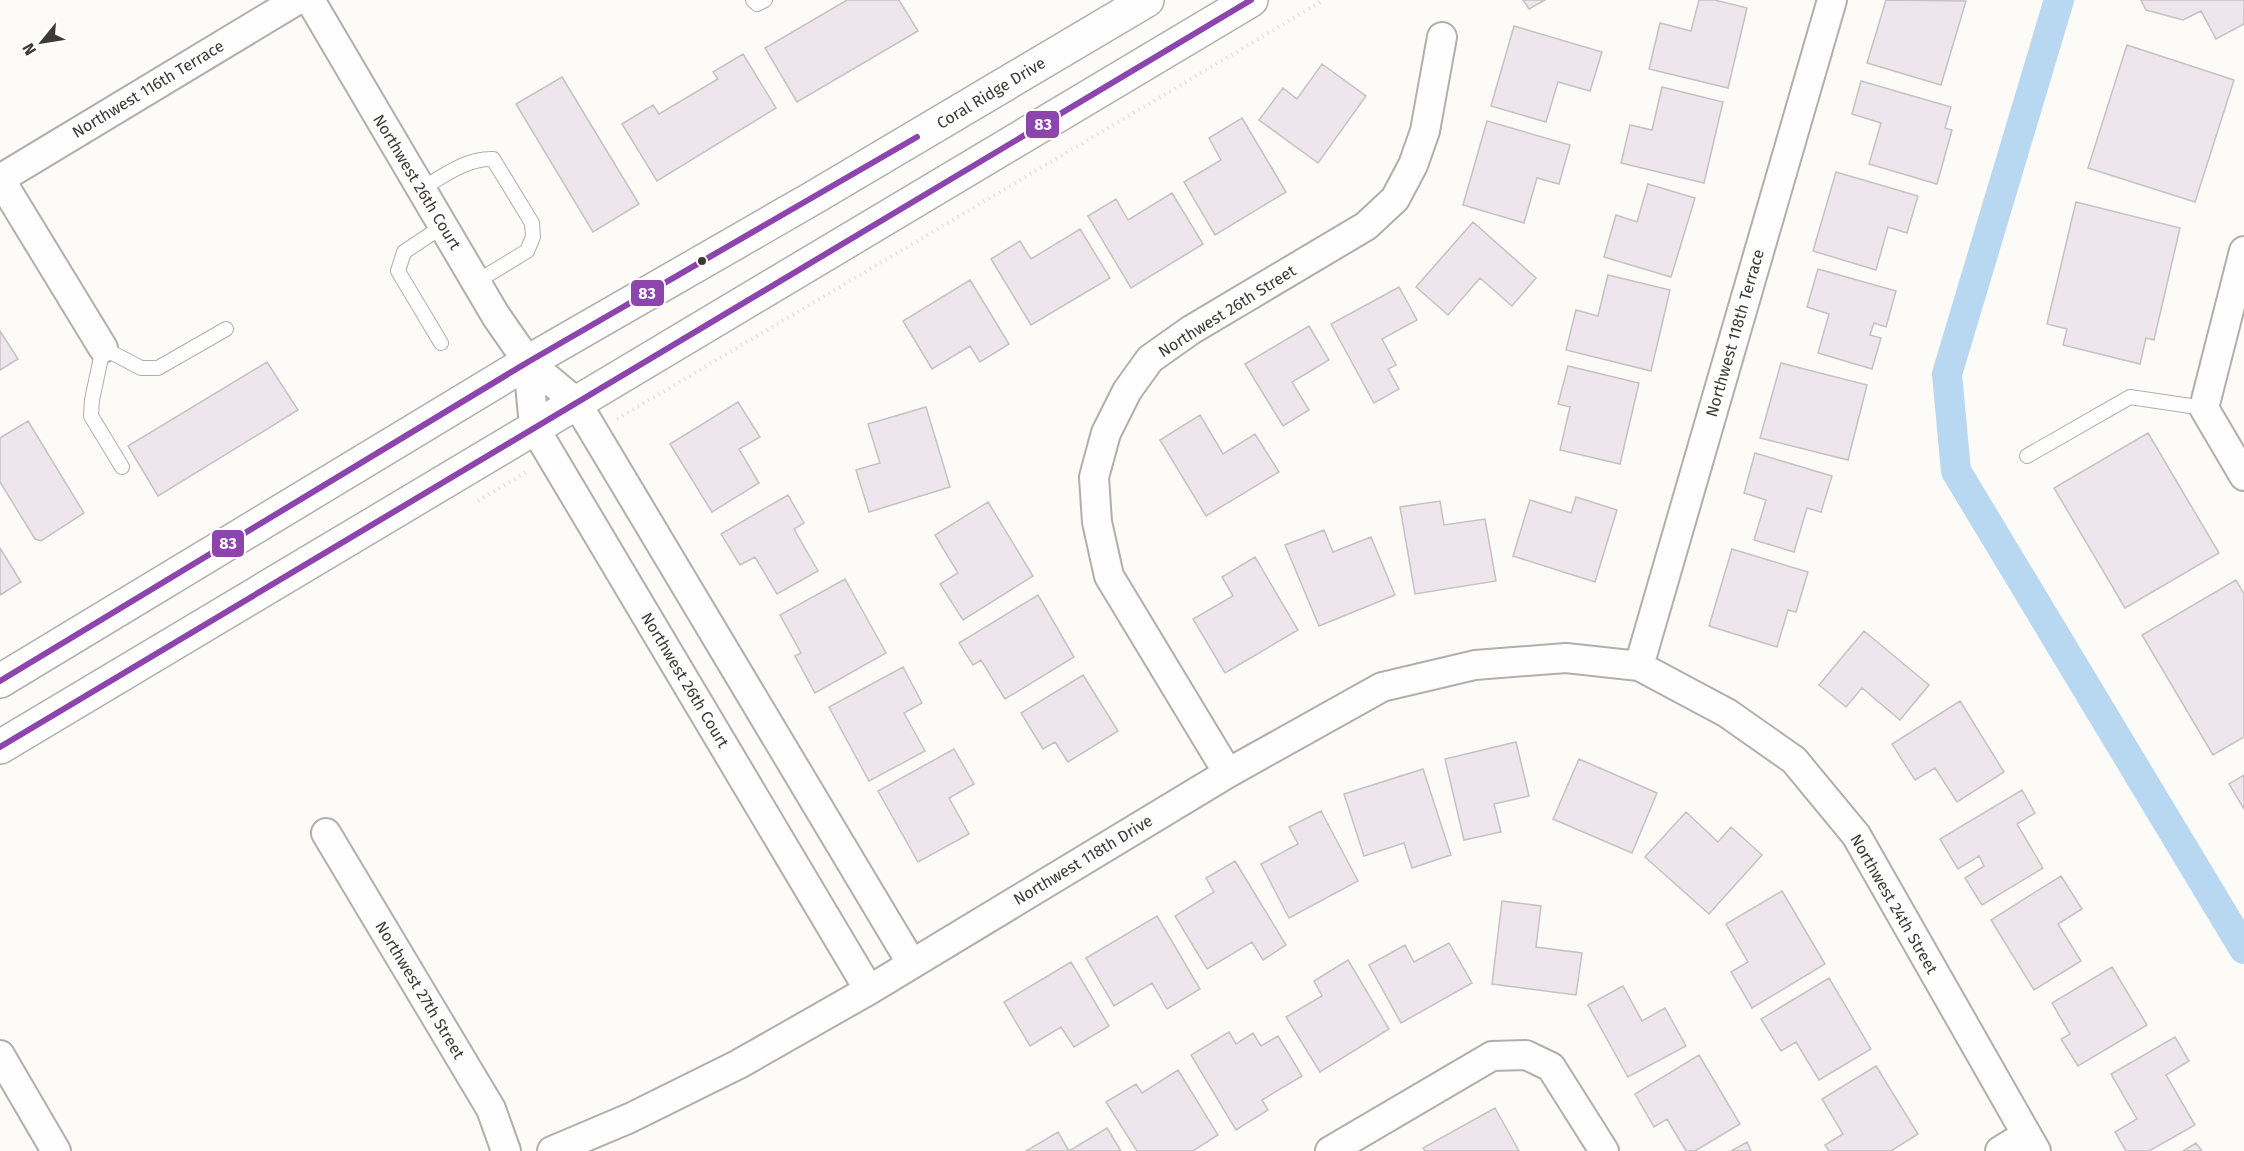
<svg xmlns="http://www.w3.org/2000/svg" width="2244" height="1151" viewBox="0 0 2244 1151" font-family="'Fira Sans',sans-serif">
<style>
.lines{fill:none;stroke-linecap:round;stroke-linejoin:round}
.canal{stroke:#b8d7f0;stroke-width:30}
.building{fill:#eee6ec;stroke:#c5c2c3;stroke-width:1.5}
.lane-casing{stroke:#b1afac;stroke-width:16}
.street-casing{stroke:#b1afac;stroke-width:32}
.secondary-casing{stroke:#b1afac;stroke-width:36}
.path{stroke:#e4e3e3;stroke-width:4;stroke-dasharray:1.5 4.5;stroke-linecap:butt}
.lane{stroke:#fffefe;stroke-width:14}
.street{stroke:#fffefe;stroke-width:28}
.secondary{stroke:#fffefe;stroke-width:33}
.bus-1-casing{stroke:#fff;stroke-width:10}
.bus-1{stroke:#8e44ad;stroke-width:6}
.bus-dot{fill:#3c3936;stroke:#fff;stroke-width:2}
.labels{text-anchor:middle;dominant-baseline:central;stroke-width:4.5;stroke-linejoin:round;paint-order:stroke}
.street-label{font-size:16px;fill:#3c3936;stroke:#fff}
.line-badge{stroke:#fff;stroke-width:2}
.badge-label{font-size:16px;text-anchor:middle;font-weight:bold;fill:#fff}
</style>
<rect width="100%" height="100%" fill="#fdfbf8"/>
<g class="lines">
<path class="canal" d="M2059,0L1947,374L1956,471L2244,949"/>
</g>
<path class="building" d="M847,0H899L918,31L797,102L765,48Z
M1523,0H1545L1529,9Z
M1699,0H1715L1747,8L1728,88L1649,69L1660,23L1691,31Z
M1886,0L1966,1L1941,85L1867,63Z
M2141,0H2244V24L2216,39L2201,11L2183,20L2146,10Z
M1514,26L1602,52L1590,91L1558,82L1546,122L1491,106Z
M2127,45L2234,80L2195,202L2088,168Z
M743,54L776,108L657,181L622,124L653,105L659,114L718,79L713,72Z
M1322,64L1366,96L1318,163L1259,120L1283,88L1297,99Z
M562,77L639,204L593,232L516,104Z
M1861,81L1951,107L1945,128L1952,130L1937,184L1869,164L1881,123L1852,114Z
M1662,87L1723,102L1704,183L1621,163L1630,125L1652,130Z
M1242,118L1286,192L1215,235L1184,182L1221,160L1209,138Z
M1487,121L1570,145L1559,184L1537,178L1524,223L1463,205Z
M1836,172L1918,196L1907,233L1888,227L1876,270L1813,251Z
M1648,184L1695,198L1671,277L1604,257L1616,215L1637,222Z
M1172,193L1203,244L1131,288L1088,216L1116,199L1128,220Z
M2076,202L2180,228L2154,340L2146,338L2140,364L2063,345L2067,329L2047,324Z
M1473,222L1536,278L1512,306L1480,278L1448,315L1416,287Z
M1080,229L1110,278L1031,325L991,259L1020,241L1031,259Z
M1818,269L1896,291L1886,327L1874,323L1870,335L1881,338L1872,369L1818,353L1829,314L1807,307Z
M1608,275L1670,290L1651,371L1566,350L1576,310L1598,316Z
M970,280L1009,344L980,362L970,346L932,369L903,321Z
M1399,287L1417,320L1382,339L1396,365L1388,369L1399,389L1374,403L1331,324Z
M1309,326L1329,360L1292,382L1309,410L1283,426L1245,364Z
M0,331L18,359L0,370Z
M267,362L298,410L158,496L128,446Z
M1781,363L1867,385L1848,460L1760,438Z
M1568,366L1639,383L1620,464L1560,450L1570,407L1558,404Z
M738,402L760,437L739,449L759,483L712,512L670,444Z
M926,407L950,487L869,512L856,470L880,463L868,424Z
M1200,415L1223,454L1255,434L1279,472L1206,516L1160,440Z
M28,421L84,513L41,541L35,539L0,482V438Z
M2148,433L2219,553L2125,608L2054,488Z
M1755,453L1832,476L1821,512L1807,508L1794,552L1754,540L1766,500L1744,493Z
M788,495L804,523L794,529L818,571L777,594L755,557L740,565L721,534Z
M1576,497L1617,510L1595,582L1513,556L1530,500L1571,513Z
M1440,501L1444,525L1485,519L1496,581L1415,594L1400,507Z
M988,502L1033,576L963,620L940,584L958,573L935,535Z
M1324,530L1333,552L1371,537L1395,595L1319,626L1285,545Z
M0,548L21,582L0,595Z
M1732,549L1808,572L1796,612L1788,610L1777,647L1709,626Z
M1255,557L1298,630L1225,673L1193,619L1233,596L1222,577Z
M845,579L886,653L815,693L795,656L801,653L780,615Z
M2236,580L2244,594V737L2213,755L2142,635Z
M1038,595L1074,657L1005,699L981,660L973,665L959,643Z
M1864,631L1929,685L1900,720L1862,688L1846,707L1819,685Z
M903,667L922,703L904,713L925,751L869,781L829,707Z
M1083,675L1118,731L1068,762L1055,742L1043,749L1021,713Z
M1960,701L2004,772L1957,802L1935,768L1915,780L1892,744Z
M1516,742L1529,796L1494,804L1501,832L1464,840L1445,759Z
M954,749L974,784L949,798L969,834L918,862L878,791Z
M1579,759L1657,793L1632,853L1553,819Z
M1423,769L1451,855L1412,868L1404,843L1364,856L1344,794Z
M2244,775V809L2229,784Z
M2022,790L2035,813L2017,824L2043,868L1982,905L1965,878L1984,866L1979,856L1958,869L1940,839Z
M1321,811L1358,881L1289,918L1261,864L1298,844L1289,827Z
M1686,812L1718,842L1731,827L1762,855L1709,914L1645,857Z
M1235,861L1286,945L1263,960L1252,942L1207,969L1175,916L1214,892L1206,878Z
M2061,876L2082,909L2058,924L2081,961L2034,990L1991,920Z
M1782,891L1825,964L1752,1008L1731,972L1748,962L1726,924Z
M1502,901L1541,906L1536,947L1582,953L1576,995L1492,984Z
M1157,916L1200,989L1167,1009L1152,983L1114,1006L1086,958Z
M1449,943L1472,983L1401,1023L1369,965L1405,945L1414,962Z
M1348,960L1389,1029L1320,1072L1286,1017L1322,996L1314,981Z
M1071,962L1109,1026L1074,1047L1061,1027L1030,1046L1004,1002Z
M2112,967L2147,1025L2078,1066L2061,1039L2070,1034L2052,1003Z
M1829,978L1871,1049L1819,1080L1796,1042L1781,1051L1761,1019Z
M1623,986L1642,1021L1665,1008L1686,1046L1628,1077L1588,1005Z
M1229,1032L1236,1044L1253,1033L1261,1046L1278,1036L1302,1076L1262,1100L1268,1110L1236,1130L1191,1055Z
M2175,1037L2189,1061L2166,1075L2195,1125L2149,1151H2126L2115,1132L2137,1119L2111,1074Z
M1699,1055L1740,1124L1695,1151H1686L1667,1119L1654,1127L1635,1094Z
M1876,1066L1918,1134L1891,1151H1829L1825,1145L1843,1134L1822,1099Z
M1178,1070L1218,1135L1193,1151H1137L1106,1102L1136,1084L1142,1093Z
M1495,1108L1519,1151H1425L1423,1148Z
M1107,1128L1121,1151H1026L1058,1132L1069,1151Z
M1747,1142L1751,1151H1731Z
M2196,1143L2202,1151H2183Z"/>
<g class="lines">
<defs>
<path id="lane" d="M753,0L757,4L765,0
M421,189C444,176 466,158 493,159L532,223L533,237L527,251L476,282
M441,343L398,271L404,252L443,226
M2027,456L2130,397L2204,408
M122,467L91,416L92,400L103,348L141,368H158L226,329"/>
<path id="street" d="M310,0L496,316L528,362L576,402L912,964
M2244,251L2204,408L2244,476
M103,348L0,179L297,0
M528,362L534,427L869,990
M1639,666L1832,0
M1228,773L1109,576L1097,522L1094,477L1106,433L1127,391L1150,359L1191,330L1366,226L1395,199L1413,165L1425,131L1442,37
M326,833L491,1109L506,1151
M0,1055L56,1151
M552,1151L630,1118L739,1064L869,990L1228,773L1382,687L1475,665L1566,658L1639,666L1727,713L1794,760L1856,835L2036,1151
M1330,1151L1492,1056L1526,1055L1551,1067L1604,1151
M2000,1151L2026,1135"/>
<path id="secondary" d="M0,681L528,362L813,198L1147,0
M0,747L1251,0"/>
</defs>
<use href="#lane" class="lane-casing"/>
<use href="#street" class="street-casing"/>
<use href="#secondary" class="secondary-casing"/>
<path class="path" d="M617,419L1324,0
M478,501L528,471"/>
<use href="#lane" class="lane"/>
<use href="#street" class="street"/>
<use href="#secondary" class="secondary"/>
<defs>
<path id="bus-1" d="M0,681L528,362L917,137
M0,747L1251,0"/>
</defs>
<use href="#bus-1" class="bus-1-casing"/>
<use href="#bus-1" class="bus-1"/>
</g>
<circle class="bus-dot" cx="702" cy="261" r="5"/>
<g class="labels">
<g class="street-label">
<text transform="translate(148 89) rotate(-31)">Northwest 116th Terrace</text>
<text transform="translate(991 93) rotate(-31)">Coral Ridge Drive</text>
<text transform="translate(417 182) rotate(59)">Northwest 26th Court</text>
<text transform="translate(1227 311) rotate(-32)">Northwest 26th Street</text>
<text transform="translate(1735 333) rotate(-74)">Northwest 118th Terrace</text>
<text transform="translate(685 680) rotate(59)">Northwest 26th Court</text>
<text transform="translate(1083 860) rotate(-31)">Northwest 118th Drive</text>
<text transform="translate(1894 904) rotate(60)">Northwest 24th Street</text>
<text transform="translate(420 990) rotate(59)">Northwest 27th Street</text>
</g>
</g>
<g class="line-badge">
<rect x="1025" y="110" width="35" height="29" rx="6" fill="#8e44ad"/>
<rect x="630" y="279" width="35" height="28" rx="6" fill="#8e44ad"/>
<rect x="211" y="529" width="34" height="29" rx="6" fill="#8e44ad"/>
</g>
<g class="badge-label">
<text x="1043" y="130">83</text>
<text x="647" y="299">83</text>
<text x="228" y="549">83</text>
</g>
<g transform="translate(42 42) rotate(240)" stroke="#ffffff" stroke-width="4.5" paint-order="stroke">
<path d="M0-4.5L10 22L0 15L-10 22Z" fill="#3c3936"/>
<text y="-9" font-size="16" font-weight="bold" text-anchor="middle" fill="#3c3936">N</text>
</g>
</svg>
